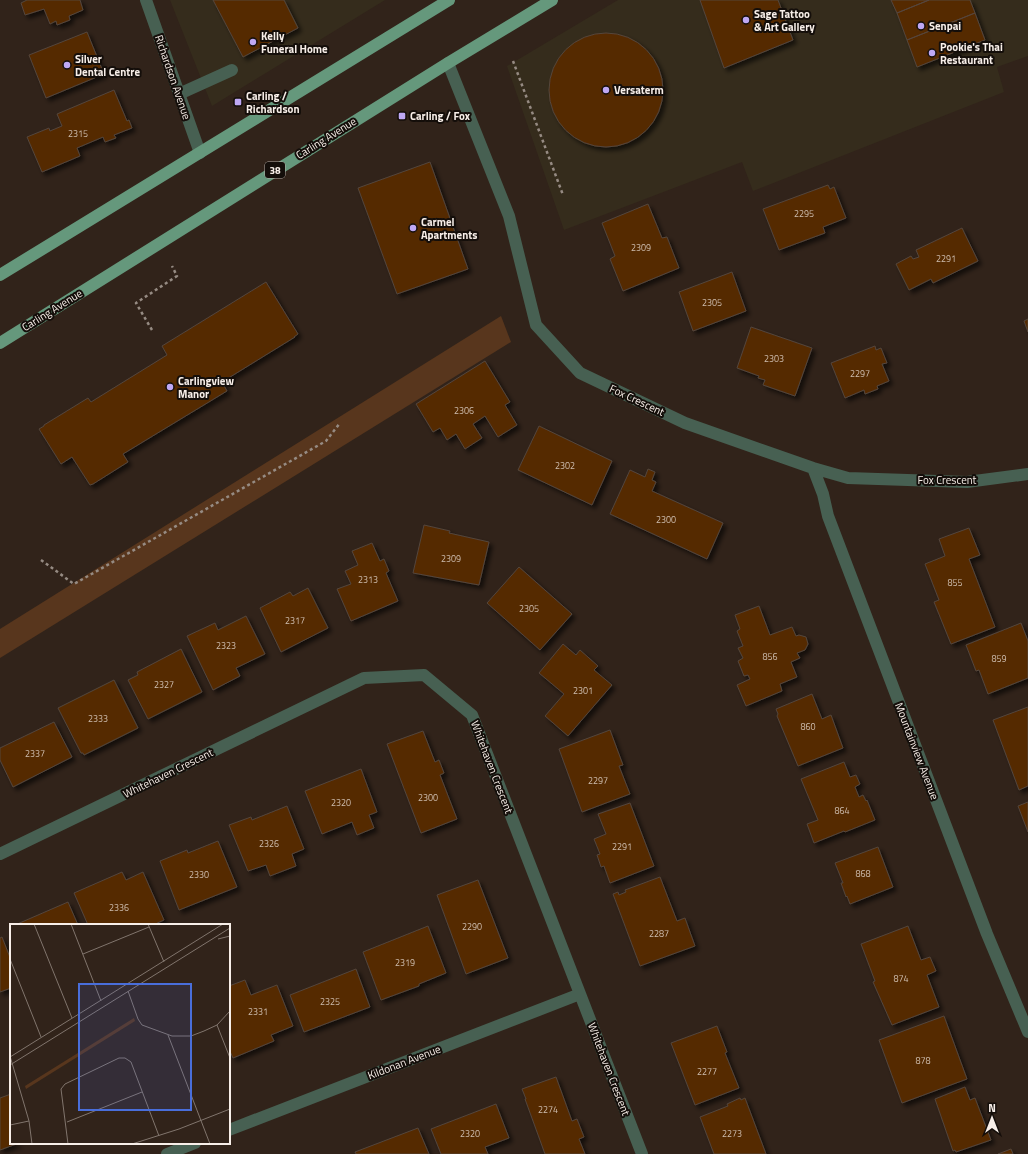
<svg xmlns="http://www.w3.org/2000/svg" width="1028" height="1154" viewBox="0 0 1028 1154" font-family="'Titillium Web',sans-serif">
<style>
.commercial{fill:#352c1c}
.green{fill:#58361d}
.building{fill:#552901;stroke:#54463c;filter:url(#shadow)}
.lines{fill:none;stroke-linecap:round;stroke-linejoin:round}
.path{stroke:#968b83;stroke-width:2.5;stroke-dasharray:3 3;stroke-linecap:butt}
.lane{stroke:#476052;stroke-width:12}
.street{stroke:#476052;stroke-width:12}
.primary{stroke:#65987c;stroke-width:12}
.poi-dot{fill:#bfa8f4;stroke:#140e0a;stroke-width:1.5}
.labels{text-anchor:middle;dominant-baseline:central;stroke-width:4;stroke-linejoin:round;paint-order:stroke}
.number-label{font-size:9px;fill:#cfbeaf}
.shield{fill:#140e0a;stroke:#b4aca6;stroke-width:1}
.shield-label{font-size:10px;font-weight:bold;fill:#f8efe9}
.poi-label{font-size:11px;font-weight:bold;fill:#f8efe9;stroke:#140e0a;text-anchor:start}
.street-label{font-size:11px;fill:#f8efe9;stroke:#140e0a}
.inset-road{fill:none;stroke:#81756d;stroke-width:1}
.view{fill:#496edb;fill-opacity:0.15;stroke:#496edb;stroke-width:2}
.inset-edge{fill:none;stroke:#f8efe9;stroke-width:2}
</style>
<defs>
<filter id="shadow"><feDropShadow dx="3.5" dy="3.5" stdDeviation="2" flood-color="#0009"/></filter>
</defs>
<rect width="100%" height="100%" fill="#31231a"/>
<path class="commercial" d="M170,0H385L212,106Z
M618,0H1028V56L997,67L1004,92L753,191L742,162L564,230L507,66Z"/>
<path class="green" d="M501,316L511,342L0,658V629Z"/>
<path class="building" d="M27,0H80L83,10L69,16L70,20L57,25L56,21L50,24L44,9L25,15L21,3Z
M213,0H284L298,28L243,57Z
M700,0H778L793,40L724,68Z
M891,0H929L897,13Z
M929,0H970L975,13L907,40L897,13Z
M975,13L985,40L917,67L907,40Z
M87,32L104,74L46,98L29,55Z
M549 90a57 57 0 1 1 114 0a57 57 0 1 1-114 0Z
M114,90L127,121L129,120L132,128L114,135L116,138L105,142L103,137L77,148L80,156L42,172L27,137L49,128L50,131L62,126L57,114Z
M430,162L468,269L397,294L358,188Z
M828,185L830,189L834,187L846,218L823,227L825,233L779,250L763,209Z
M648,204L662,238L667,237L679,268L623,291L610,259L615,256L602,223Z
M962,228L978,261L933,283L931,279L909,290L896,264L911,256L913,259L919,257L916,250Z
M732,272L746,311L693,331L679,292Z
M266,282L298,334L294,337H295L222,382L227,391L123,454L128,462L93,484L90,485L72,457L61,464L39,429L44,426V425L88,398L91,402L167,355L162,346Z
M1028,319V332L1024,321Z
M751,327L812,348L795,396L763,385L765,380L758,378L759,376L737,368Z
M875,346L876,350L881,348L887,363L882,364L889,381L877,386L878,389L865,394L864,390L845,398L831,363Z
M485,361L510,402L505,405L517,425L498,437L485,416L473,424L482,438L465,449L456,434L447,440L440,428L433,432L416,404Z
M539,426L612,461L592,505L518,470Z
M648,469L655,472L652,480L656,482L652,491L723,523L707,559L610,514L630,470L645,477Z
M424,525L450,531L449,533L489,542L479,585L413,573Z
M969,528L980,555L969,559L995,627L951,644L934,602L939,600L925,564L945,556L939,539Z
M372,543L380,561L384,559L389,571L386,573L398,601L351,621L337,589L351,584L345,571L358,565L352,551Z
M519,567L572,614L540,650L487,603Z
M308,588L328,628L281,652L260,608L290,592L293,596Z
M759,606L770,635L792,627L796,636L799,635L806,637L808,644L805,650L797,653L800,658L791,662L797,677L780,684L782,691L746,706L737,685L750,679L748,675L744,676L738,661L743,658L738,648L743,646L737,631L740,629L735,615Z
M246,616L265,654L236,668L240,676L213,690L187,636L215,623L218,630Z
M1021,623L1028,641V678L988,694L979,670L976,671L966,645Z
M563,644L576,655L580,650L598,666L594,670L612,685L568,736L545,716L564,694L539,673Z
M181,649L202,692L148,719L128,680L138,675L137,672Z
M114,680L138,728L84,755L83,753H81L58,708Z
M812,694L822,719L831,715L843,748L798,766L777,716L778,714L776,709Z
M1028,707V786L1019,790L993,720Z
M54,722L72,757L13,787L0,760V748Z
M610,730L623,765L619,766L630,794L582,812L559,749Z
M423,731L435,762L439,760L444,773L440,775L457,819L421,833L387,744Z
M844,762L850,777L856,775L860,784L855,787L859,797L863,795L866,801L867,800L875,820L845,832L844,831L814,843L807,824L818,820L801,779Z
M361,769L377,812L369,815L374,828L357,835L352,822L322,834L305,791Z
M1028,802V832L1018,806Z
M630,803L654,866L610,883L604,866L601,867L597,855L600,854L594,839L606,834L598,814Z
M287,806L304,849L292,854L296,866L270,876L266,865L248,871L229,825L251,817L252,820Z
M218,841L237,887L179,910L160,861L187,850L188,853Z
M878,847L893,887L850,904L847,896L846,897L841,883H843L835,863Z
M122,872L126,880L143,872L164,920L153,925H91L90,923L88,925L74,893Z
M660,877L677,921L685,918L695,946L640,966L613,894L618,892L619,895L626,892L625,890Z
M478,880L508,958L466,974L437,895Z
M68,902L78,925H15Z
M428,926L446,973L419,984V986L381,1000L363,952Z
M908,926L921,960L930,957L936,971L927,975L939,1007L892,1025L873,982L875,981L861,944Z
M2,937L11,960V988L0,992V938Z
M356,969L370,1007L304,1032L290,995Z
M245,980L251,995L277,985L293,1026L271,1035L274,1041L233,1058L229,1049V986Z
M944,1016L967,1079L902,1103L879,1040Z
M717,1026L727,1052L725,1053L739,1088L695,1105L671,1043Z
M556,1077L572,1121L577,1119L584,1137L579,1139L585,1154H545L525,1099H526L522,1089Z
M965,1087L970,1100L975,1098L991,1140L956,1152L955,1150L953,1151L935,1099Z
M11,1094V1143H19L0,1150V1098Z
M740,1098L741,1100L745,1098L766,1154H714L700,1117L728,1106L727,1104Z
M496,1104L509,1138L485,1147L488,1154H441L431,1129Z
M418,1128L429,1154H356L355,1152Z
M1011,1149L1013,1154H998Z"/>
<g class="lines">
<path class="path" d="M513,61L563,195
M152,330L136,303L177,276L172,266
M41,560L74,584L326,441L340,423"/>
<path class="lane" d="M179,94L232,70"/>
<path class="street" d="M146,0L200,153
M448,63L509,216L536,325L580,373L685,423L813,468L848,478L967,482L1028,474
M813,468L823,494L828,516L987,934L1028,1032
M0,854L364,678L424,675L472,715L642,1154
M229,1130L580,994
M167,1154L195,1143"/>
<path class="primary" d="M0,275L449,0
M0,343L448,63L552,0"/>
</g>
<g class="poi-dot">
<circle cx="746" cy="20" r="4"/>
<circle cx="921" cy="26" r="4"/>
<circle cx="253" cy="42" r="4"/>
<circle cx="932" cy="53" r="4"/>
<circle cx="67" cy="65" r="4"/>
<circle cx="606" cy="90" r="4"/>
<rect x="234" y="98" width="8" height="8" rx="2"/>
<rect x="398" y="112" width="8" height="8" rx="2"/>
<circle cx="413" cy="228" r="4"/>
<circle cx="170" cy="387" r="4"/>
</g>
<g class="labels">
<g class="number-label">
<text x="78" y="133">2315</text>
<text x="804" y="213">2295</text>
<text x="641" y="247">2309</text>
<text x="946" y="258">2291</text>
<text x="712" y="302">2305</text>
<text x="774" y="358">2303</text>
<text x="860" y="373">2297</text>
<text x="464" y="410">2306</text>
<text x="565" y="465">2302</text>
<text x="666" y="519">2300</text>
<text x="451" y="558">2309</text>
<text x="368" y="579">2313</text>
<text x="955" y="582">855</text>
<text x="529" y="608">2305</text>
<text x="295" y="620">2317</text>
<text x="226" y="645">2323</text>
<text x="770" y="656">856</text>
<text x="999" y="658">859</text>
<text x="164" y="684">2327</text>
<text x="583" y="690">2301</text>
<text x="98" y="718">2333</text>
<text x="808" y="726">860</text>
<text x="35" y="753">2337</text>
<text x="598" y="780">2297</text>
<text x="428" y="797">2300</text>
<text x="341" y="802">2320</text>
<text x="842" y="810">864</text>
<text x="269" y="843">2326</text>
<text x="622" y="846">2291</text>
<text x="863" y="873">868</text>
<text x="199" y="874">2330</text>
<text x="119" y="907">2336</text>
<text x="472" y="926">2290</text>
<text x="659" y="933">2287</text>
<text x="405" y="962">2319</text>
<text x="901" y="978">874</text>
<text x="330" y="1001">2325</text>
<text x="258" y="1011">2331</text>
<text x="923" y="1060">878</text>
<text x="707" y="1071">2277</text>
<text x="548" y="1109">2274</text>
<text x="470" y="1133">2320</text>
<text x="732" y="1133">2273</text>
</g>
<rect class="shield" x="265" y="162" width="20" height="16" rx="3"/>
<g class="shield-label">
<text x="275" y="170">38</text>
</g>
<g class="poi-label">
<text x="754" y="14">Sage Tattoo<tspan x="754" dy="13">&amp; Art Gallery</tspan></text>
<text x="929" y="26">Senpai</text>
<text x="261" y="36">Kelly<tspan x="261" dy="13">Funeral Home</tspan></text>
<text x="940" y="47">Pookie's Thai<tspan x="940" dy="13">Restaurant</tspan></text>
<text x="75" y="59">Silver<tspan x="75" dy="13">Dental Centre</tspan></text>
<text x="614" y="90">Versaterm</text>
<text x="246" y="96">Carling /<tspan x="246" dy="13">Richardson</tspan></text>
<text x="410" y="116">Carling / Fox</text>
<text x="421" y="222">Carmel<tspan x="421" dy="13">Apartments</tspan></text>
<text x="178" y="381">Carlingview<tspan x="178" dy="13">Manor</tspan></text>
</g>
<g class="street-label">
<text transform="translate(173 77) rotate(71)">Richardson Avenue</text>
<text transform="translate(326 138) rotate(-32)">Carling Avenue</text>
<text transform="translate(52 310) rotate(-32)">Carling Avenue</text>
<text transform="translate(637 400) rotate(25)">Fox Crescent</text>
<text x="947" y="480">Fox Crescent</text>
<text transform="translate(917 751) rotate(69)">Mountainview Avenue</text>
<text transform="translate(492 767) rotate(69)">Whitehaven Crescent</text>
<text transform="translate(168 773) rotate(-26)">Whitehaven Crescent</text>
<text transform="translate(404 1062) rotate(-21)">Kildonan Avenue</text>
<text transform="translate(609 1069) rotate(69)">Whitehaven Crescent</text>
</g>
</g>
<g transform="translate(10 924)">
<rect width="220" height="220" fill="#31231a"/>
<path d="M124,94L125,97L16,165L15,162Z" fill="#58361d"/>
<path class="inset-road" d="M24,0L62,94M61,0L91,77M138,0L154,38M208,15L220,12M73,30L139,3M0,35L31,113M118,67L128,95L132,101L162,112H181L194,107L207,101L220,87M207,101L220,134M158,111L200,220M0,132L19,197L22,220M0,133L213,0M0,141L220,4M57,198L132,168M0,201L19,197M58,220L51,165L55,160L109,134H115L121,138L149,212M122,220L169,205L220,185"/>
<path class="view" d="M69,60H181V186H69Z"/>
<rect width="220" height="220" class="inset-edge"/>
</g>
<g transform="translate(992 1118)" stroke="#140e0a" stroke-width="3" paint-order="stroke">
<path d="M0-3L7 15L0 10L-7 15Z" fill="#f8efe9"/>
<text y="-6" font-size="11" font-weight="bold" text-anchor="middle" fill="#f8efe9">N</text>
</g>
</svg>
